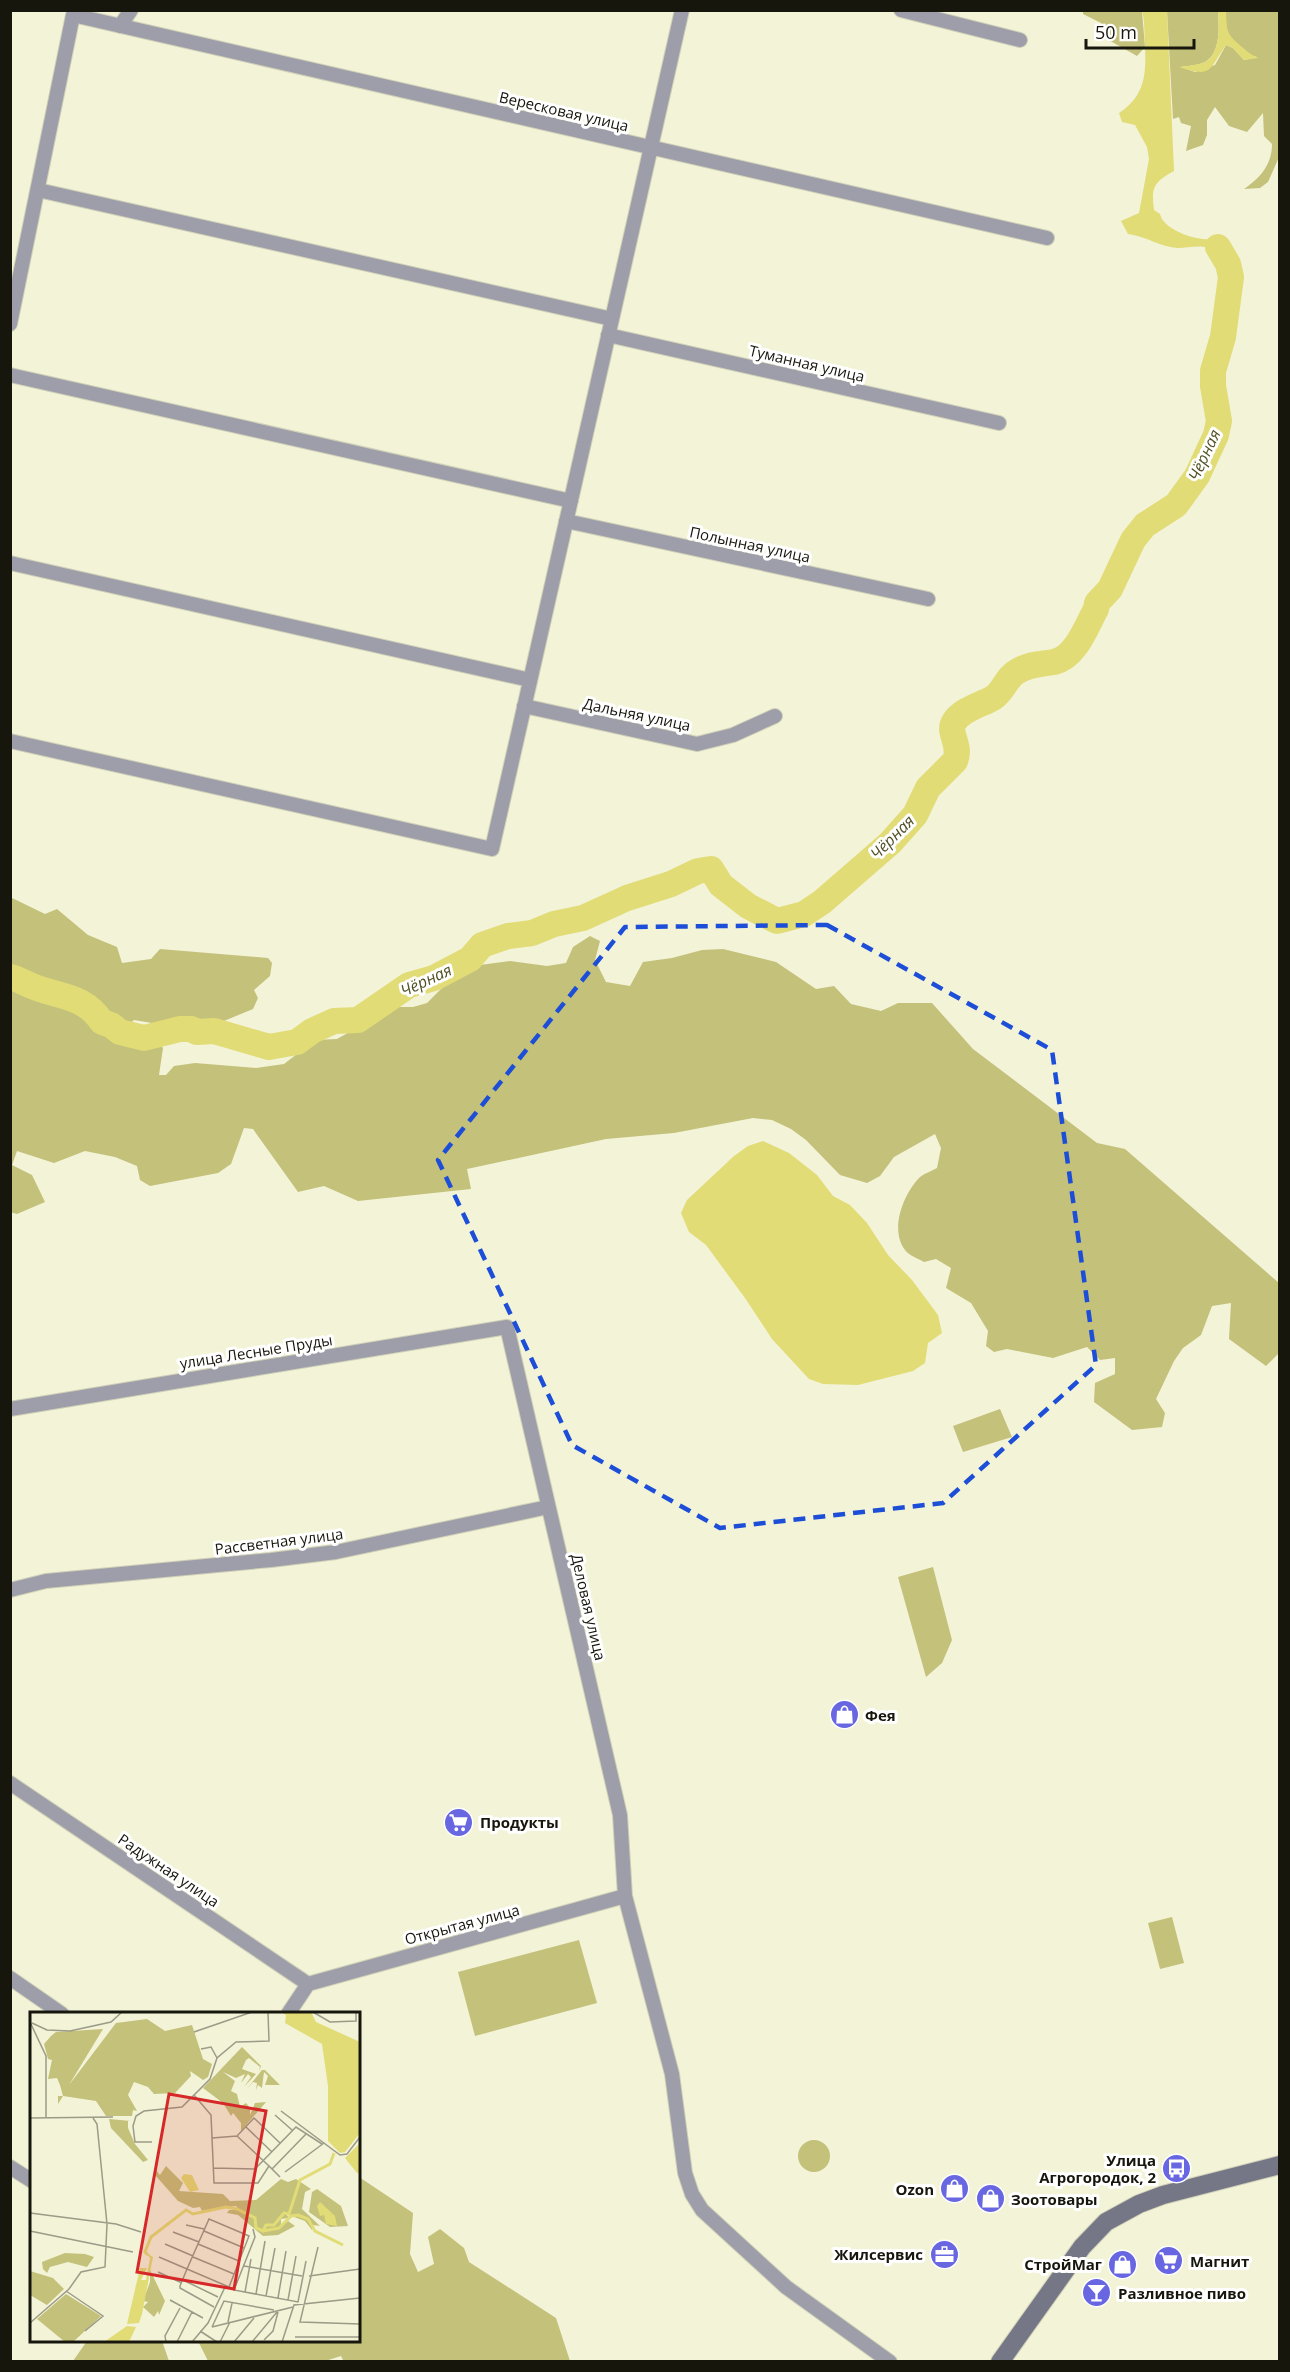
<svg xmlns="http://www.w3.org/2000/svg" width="1290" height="2372" viewBox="0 0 1290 2372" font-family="'Open Sans',sans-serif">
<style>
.green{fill:#c4c17a}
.water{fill:#e1dc76}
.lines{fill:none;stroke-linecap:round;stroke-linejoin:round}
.river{stroke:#e1dc76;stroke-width:26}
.street-casing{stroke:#d0d0b8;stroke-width:16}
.secondary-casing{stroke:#d0d0b8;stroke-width:20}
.street{stroke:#9d9ea9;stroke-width:14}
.secondary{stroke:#757787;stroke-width:18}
.marked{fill:none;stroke:#1d4ed8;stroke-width:4.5;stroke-dasharray:12 8;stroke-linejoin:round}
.labels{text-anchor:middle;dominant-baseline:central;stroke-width:6;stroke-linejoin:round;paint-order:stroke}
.street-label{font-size:15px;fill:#17160d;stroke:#fff}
.poi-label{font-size:15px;font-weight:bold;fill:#17160d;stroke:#fff;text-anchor:start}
.water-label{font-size:16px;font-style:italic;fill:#525025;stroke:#fff}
.inset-river{fill:none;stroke:#e1dc76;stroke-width:3}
.inset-road{fill:none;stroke:#9b9b87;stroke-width:1.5}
.view{fill:#d62828;fill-opacity:0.15;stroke:#d62828;stroke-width:3}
.inset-edge{fill:none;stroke:#17160d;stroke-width:3}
</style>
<rect width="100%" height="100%" fill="#f3f3d8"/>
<path class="green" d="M1083,11H1142L1145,47L1137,56L1105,38L1101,23L1083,14Z
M1167,11H1218C1219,26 1221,53 1205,62C1199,65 1188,66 1181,67L1195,72L1215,65L1226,45L1233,48L1244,60L1257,57C1249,55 1247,51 1240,46C1225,34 1226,29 1226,11H1279V157L1268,182L1260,188L1244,189C1260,178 1272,165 1272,144L1264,136L1263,113L1247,132L1229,126L1215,107L1207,120V135L1203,145L1186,151L1191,126L1181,123L1179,117L1173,119Z
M10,897L45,914L57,909L88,935L117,947L122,963L151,959L160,949L268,958L272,963L270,976L254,990L258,998L253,1009L219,1023L198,1025L179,1022L158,1024L134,1020L120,1032V1042L139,1046L159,1044L163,1048L159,1075H166L174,1066L195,1063L256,1068L284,1064L315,1040L337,1039L394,1007H413L427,1003L454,976L480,965L510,961L547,966L566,963L573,947L590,936L600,941L595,960L606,982L630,986L643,962L672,958L702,950L723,949L776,962L816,989L834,986L851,1004L881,1011L898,1003H932L973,1049L1097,1143L1125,1149L1279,1283V1353L1266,1366L1229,1339L1231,1303L1212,1306L1201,1335L1183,1348L1174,1361L1156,1399L1165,1413L1162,1427L1132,1430L1094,1402L1095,1383L1115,1374V1358L1100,1360L1087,1347L1053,1358L1007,1349L994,1352L986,1346L988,1331L971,1303L946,1288L951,1268L936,1259L924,1262C919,1259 908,1255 905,1250C889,1229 904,1193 920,1177C925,1173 932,1171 937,1168L941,1148L935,1134L894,1157L880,1176L867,1183L840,1175L806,1140L791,1129L772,1120L753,1118L674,1133L606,1139L467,1169L471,1189L358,1201L324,1186L298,1192L253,1129L244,1128L231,1164L218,1173L150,1186L140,1180L137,1166L115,1157L85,1151L54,1163L17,1151L12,1165L32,1175L45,1202L17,1214L10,1212Z
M1000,1409L1012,1437L963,1452L953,1426Z
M933,1567L952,1640L942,1663L926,1677L898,1577Z
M1172,1917L1184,1963L1160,1969L1148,1923Z
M579,1940L597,2003L475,2036L458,1972Z
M798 2156a16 16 0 1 1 32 0a16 16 0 1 1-32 0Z
M359,2177L413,2213L410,2254L418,2272L434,2264L428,2237L440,2229L464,2248L469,2262L556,2318L570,2361L344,2362L341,2356L322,2362L208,2361L198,2341L358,2340Z
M87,2341H162L169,2361H73Z"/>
<path class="water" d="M1142,11H1167L1174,171C1154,182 1151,187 1154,210L1160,214C1163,231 1204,244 1219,238C1232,249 1231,261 1231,277C1226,269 1222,258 1216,252C1206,243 1190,248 1178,248C1160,247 1146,236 1128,234L1121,221L1139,213L1149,159L1147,147L1135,125L1122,122L1119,113C1146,95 1146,74 1145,43C1144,32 1145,21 1142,11Z
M1218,11H1226C1227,33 1226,33 1243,48C1249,53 1251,55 1259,58L1244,60L1233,48L1226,45C1209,68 1214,79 1179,67C1187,66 1196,65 1203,63C1221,56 1219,26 1218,11Z
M763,1141L789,1153L817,1175L833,1196L850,1205L867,1223L888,1255L912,1280L938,1315L942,1333L928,1343L925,1363L913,1371L858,1385L823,1384L809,1379L772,1339L745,1298L706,1245L689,1232L681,1213L687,1200L734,1156L748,1146Z"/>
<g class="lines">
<path class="river" d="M10,977C19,979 24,983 32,986C60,998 83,994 102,1022L111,1025L120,1032L144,1038L180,1029H191L197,1032L214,1031L269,1047L297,1042L312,1031L334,1021L358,1020L409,985L434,978L470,959L482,945L508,936L532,933L554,924L583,918L627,898L671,884L698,871L711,869L721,885L748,906L777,921L804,914L822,902L890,843L915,815L928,788L955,761C962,745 947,733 954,722C962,709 981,705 993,698C1004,691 1006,677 1018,671C1029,664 1041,664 1054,662C1076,657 1086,627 1096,609L1097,603L1110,589L1133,540L1145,525L1176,505L1197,476L1216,435L1219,421L1213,386V371L1223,337L1231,277L1228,264L1218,247"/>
<defs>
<path id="street" d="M901,10L1020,40
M120,26L131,10
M38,190L612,319
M10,324L73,15L1047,238
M608,335L999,423
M10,375L571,501
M566,521L928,599
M10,563L530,680
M524,706L697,744L733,735L775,716
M10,741L492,849L682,10
M10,1409L507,1327L620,1815L625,1896L672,2074L685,2173L692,2194L702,2210L786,2287L890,2362
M10,1590L46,1581L271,1560L336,1552L548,1507
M10,1783L308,1984
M10,1978L62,2014
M308,1984L625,1896
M288,2014L308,1984
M10,2167L32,2181"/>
<path id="secondary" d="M1000,2362L1082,2247L1106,2222L1139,2204L1163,2195L1280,2165"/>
</defs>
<use href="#street" class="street-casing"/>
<use href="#secondary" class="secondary-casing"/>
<use href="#street" class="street"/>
<use href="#secondary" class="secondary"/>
</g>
<path class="marked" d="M827,925L1052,1050L1096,1365L943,1503L720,1528L572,1445L438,1160L625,927Z"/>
<defs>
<symbol id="shop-disc" viewBox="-11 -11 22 22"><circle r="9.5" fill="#6867e1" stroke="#fff"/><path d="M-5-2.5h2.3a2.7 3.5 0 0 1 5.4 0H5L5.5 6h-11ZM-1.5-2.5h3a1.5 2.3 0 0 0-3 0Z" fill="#fff"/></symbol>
<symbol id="supermarket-disc" viewBox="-11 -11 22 22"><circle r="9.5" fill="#6867e1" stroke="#fff"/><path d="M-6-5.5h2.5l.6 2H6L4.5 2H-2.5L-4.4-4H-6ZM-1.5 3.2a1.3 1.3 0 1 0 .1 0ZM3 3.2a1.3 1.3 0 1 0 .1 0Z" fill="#fff"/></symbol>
<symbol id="bus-disc" viewBox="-11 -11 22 22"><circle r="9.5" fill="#6867e1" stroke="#fff"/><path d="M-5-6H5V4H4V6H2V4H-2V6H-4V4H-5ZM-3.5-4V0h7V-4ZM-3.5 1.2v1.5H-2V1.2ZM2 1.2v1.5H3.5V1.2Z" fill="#fff"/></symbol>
<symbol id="office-disc" viewBox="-11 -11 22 22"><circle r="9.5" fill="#6867e1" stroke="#fff"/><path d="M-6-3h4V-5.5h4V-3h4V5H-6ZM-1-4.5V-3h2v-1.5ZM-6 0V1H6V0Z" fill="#fff"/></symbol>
<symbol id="bar-disc" viewBox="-11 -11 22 22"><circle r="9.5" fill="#6867e1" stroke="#fff"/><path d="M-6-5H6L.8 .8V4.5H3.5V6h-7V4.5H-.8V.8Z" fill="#fff"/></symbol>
</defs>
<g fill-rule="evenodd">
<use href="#shop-disc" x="828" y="1698" width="33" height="33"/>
<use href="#supermarket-disc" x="442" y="1806" width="33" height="33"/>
<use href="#bus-disc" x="1160" y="2152" width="33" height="33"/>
<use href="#shop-disc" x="938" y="2172" width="33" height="33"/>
<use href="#shop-disc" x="974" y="2182" width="33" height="33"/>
<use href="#office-disc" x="928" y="2238" width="33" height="33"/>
<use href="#supermarket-disc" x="1152" y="2244" width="33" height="33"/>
<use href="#shop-disc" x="1106" y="2248" width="33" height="33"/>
<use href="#bar-disc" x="1080" y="2276" width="33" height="33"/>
</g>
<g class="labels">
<g class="street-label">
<text transform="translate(564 111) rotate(13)">Вересковая улица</text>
<text transform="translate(807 363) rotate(13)">Туманная улица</text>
<text transform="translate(750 544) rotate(12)">Полынная улица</text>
<text transform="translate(637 714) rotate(12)">Дальняя улица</text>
<text transform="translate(256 1351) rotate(-9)">улица Лесные Пруды</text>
<text transform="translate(279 1541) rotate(-7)">Рассветная улица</text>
<text transform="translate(589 1607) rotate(77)">Деловая улица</text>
<text transform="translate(169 1870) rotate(34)">Радужная улица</text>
<text transform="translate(462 1924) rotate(-15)">Открытая улица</text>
</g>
<g class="poi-label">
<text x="865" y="1715">Фея</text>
<text x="480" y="1822">Продукты</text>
<text x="1156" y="2160" text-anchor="end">Улица<tspan x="1156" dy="17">Агрогородок, 2</tspan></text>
<text x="934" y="2189" text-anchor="end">Ozon</text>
<text x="1011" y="2199">Зоотовары</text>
<text x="923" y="2254" text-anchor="end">Жилсервис</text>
<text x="1190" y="2261">Магнит</text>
<text x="1102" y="2264" text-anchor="end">СтройМаг</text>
<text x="1118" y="2293">Разливное пиво</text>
</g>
<g class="water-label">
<text transform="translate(1204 455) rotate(-65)">Чёрная</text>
<text transform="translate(892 837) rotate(-45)">Чёрная</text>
<text transform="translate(426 980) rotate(-25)">Чёрная</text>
</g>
</g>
<g transform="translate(30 2012)">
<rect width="330" height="330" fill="#f3f3d8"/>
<path d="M117,7L135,19L162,13L173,47L182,52L178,65L173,68L160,59L161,64L145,81L124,82L118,75L104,70L98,83L107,99L103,98L102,104H76L66,89L33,84L28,92V84H33L30,73L27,66L18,67L22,48L18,47L14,32L21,24L26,20L73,17L39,73L86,11ZM212,35L231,54L229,60L230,55L219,46L216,48L212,57L226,62L214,75L221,65L218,62L211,71L215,62L206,66L193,60L205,69L201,79L207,82L210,95L216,91L220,96V103L225,91L236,90L211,119V111L203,101L201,104L193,91L173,76ZM232,58H235L250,73H235L238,64L234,60L232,76L228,73L226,78L227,71L223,70L216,78ZM79,107L101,109H98V116L105,132L118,148L113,150L81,116ZM136,154L153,171L149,179L193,182L200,189L226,188L251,167L258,170L266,167L281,177L275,180L272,197L290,214L283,213L282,218L275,209L256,202L259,206L251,207V213L258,209L265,214L248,223L233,224L208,203L197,201L199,198H209L206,194L172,199L170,195L163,196L148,189L125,163L126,158L130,163ZM287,177L311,194L318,214L300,215L279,200L282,180ZM35,241L55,242L64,245L57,255L38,250L20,255L17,261L13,257L12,250ZM120,258L135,289L129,303L128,299L124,305L113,295L118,290L113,289L120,270ZM0,259L23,266L34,277L17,293L0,283ZM36,282L71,304L43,330H35L7,307Z" fill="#c4c17a"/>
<path d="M251,0H281L286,10L330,30V121L315,140L310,141L298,129V74L292,32L255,11L256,3ZM330,131V161H327L315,146ZM154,162L162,163L169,178L160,180L151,166ZM290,190L305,204L307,214L296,212L294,203L290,204L287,194ZM115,240L123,245L112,302L109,311L97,312L110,256H117L111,268H116L120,246ZM97,314L106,315L99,330H74Z" fill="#e1dc76"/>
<path class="inset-river" d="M233,219L249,216L261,204L268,203L278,207L285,219L313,233M118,243L115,240L121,225L156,198L163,202L196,195L207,197L225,206L226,216L233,219L236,213H244L254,201L259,202L270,168L300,152L304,141"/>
<path class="inset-road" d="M283,0L300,10L326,9V0M0,10L16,44V106M2,11L17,18L40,19L81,10L92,0M164,20L222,0M171,37L181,35L187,46M164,83L181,103L184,171H228L239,154L250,165M251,99L310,143L317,142L330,125M245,103L262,118M0,106L83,105M216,115L242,140M207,124L224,106L250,131M207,124L239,154M182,126L207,124M122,130H105L103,114L106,104L114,99L152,95L180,67L187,46L206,30L239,29L238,0M183,156L225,157L266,115L292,132M242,157L276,122M255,160L294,131M0,201L86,212L111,220M156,213L174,217M223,217L225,225L204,278L268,290L276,249M0,219L103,240M174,219L214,236M143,220L169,230M135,232L163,244M168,232L209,249M288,235L270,310L330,312M129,245L199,275L219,224L179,207L157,257L150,274V276L184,295M163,245L204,262M214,254L272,264M128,260L152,271M279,264L330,257M153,268L188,285M36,279L73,304L55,319M215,280L221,247M226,282L235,229M236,284L245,236M248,286L256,239M140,288L173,306M258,288L266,244M198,310L202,291M0,311L39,277L51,260L75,255L77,212L67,112L63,106M182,315L263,295M182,315L194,289L244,298M170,319L187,330M265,325H330M234,328L243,319L248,300M136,330L135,324L150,296M147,330L162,300M162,330L178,311L196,273M190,330L200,310M204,330L224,306M222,330L247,300M252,330L264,293L330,286"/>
<path class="view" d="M139,82L236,99L204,277L107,260Z"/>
<rect width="330" height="330" class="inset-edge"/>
</g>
<rect width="1290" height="2372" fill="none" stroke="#17160d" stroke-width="24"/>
<path d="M1086 39v9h108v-9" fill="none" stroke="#17160d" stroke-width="3"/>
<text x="1095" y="39" font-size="18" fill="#17160d" stroke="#ffffff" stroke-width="4.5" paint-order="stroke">50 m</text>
</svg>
